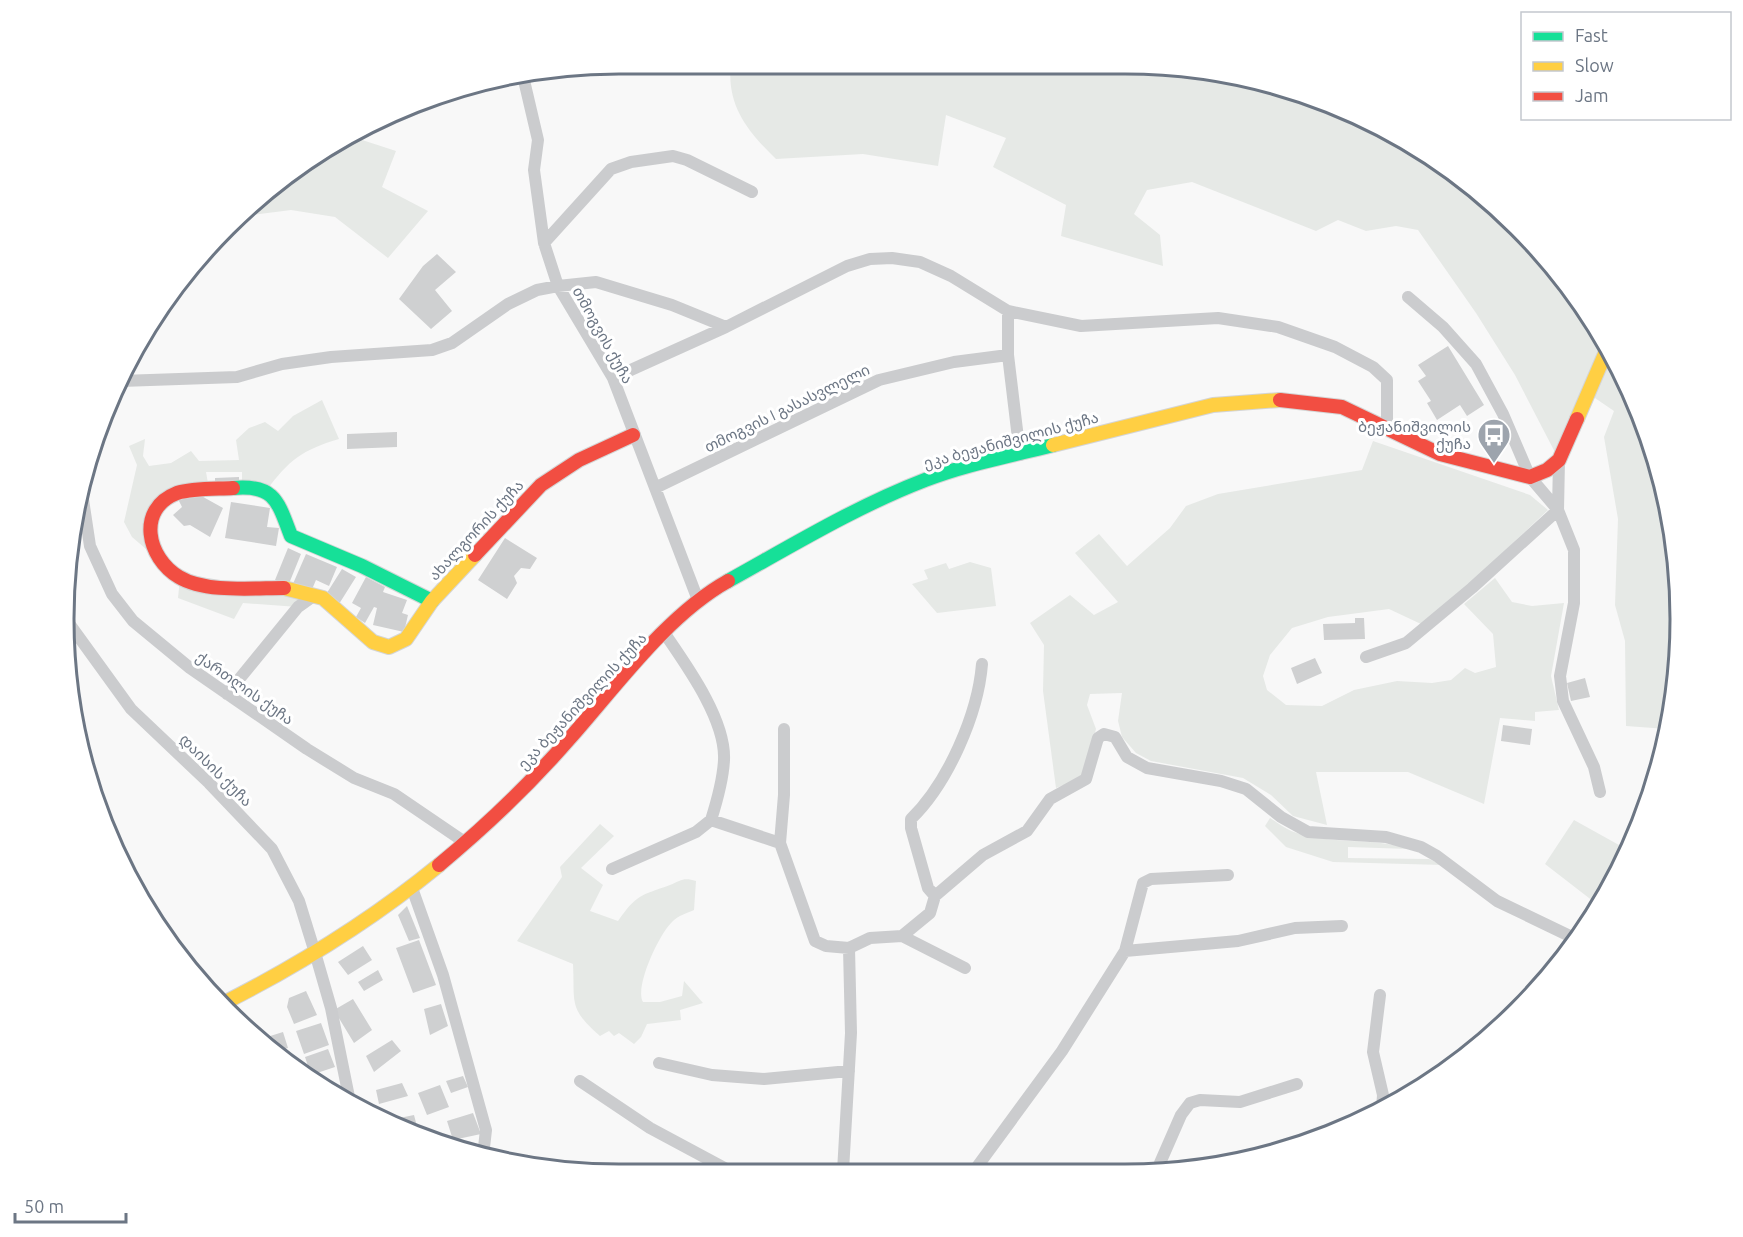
<svg xmlns="http://www.w3.org/2000/svg" width="1743" height="1237" viewBox="0 0 1743 1237" font-family="Ubuntu,'Noto Sans Georgian',sans-serif">
<style>
.green{fill:#e6e9e6}
.building{fill:#cfd0d1}
.lines{fill:none;stroke-linecap:round;stroke-linejoin:round}
.fast-casing{stroke:#d4d5d5;stroke-width:16}
.slow-casing{stroke:#d4d5d5;stroke-width:16}
.jam-casing{stroke:#d4d5d5;stroke-width:16}
.street{stroke:#cbccce;stroke-width:12}
.fast{stroke:#16e098;stroke-width:14}
.slow{stroke:#ffcf43;stroke-width:14}
.jam{stroke:#f24e42;stroke-width:14}
.labels{text-anchor:middle;dominant-baseline:central;stroke-width:6;stroke-linejoin:round;paint-order:stroke}
.street-label{font-size:15px;fill:#6c7684;stroke:#fff}
.poi-label{font-size:15px;fill:#6c7684;stroke:#fff;text-anchor:end}
.rim{fill:none;stroke:#6c7684;stroke-width:3}
</style>
<rect width="100%" height="100%" fill="#f8f8f8"/>
<path class="green" d="M731,63H1125L1233,74L1403,138L1542,252L1605,340L1559,460L1515,375L1476,313L1418,230L1396,226L1366,231L1338,220L1316,231L1192,182L1147,190L1134,214L1160,235L1163,266L1061,236L1066,205L993,167L1006,138L946,115L938,166L863,154L776,159C747,131 726,105 731,63Z
M353,137L396,151L382,187L428,211L388,258L335,217L291,210L243,216L310,156Z
M1610,352L1650,440L1675,546L1679,654L1667,729L1626,726L1625,641L1615,605L1618,519L1604,437L1614,411L1592,396Z
M322,400L339,439C302,450 289,460 266,491L242,487V472H206L209,489L178,493L150,525L160,561L132,537L124,522L137,465L129,446L145,439L143,456L149,466L171,463L191,451L199,461L239,460L236,440L249,428L265,422L278,431L293,416Z
M1373,441L1530,495L1548,510L1462,591L1421,624L1389,609L1328,617L1292,628L1270,655L1263,676L1267,690L1286,705L1322,706L1354,690L1397,681L1432,683L1451,680L1465,668L1475,673L1496,667L1493,634L1464,604L1495,578L1512,602L1532,606L1564,603L1551,676L1559,710L1535,712V721L1500,718L1484,804L1408,772H1316L1327,825L1293,816L1271,795L1243,778L1151,761L1136,753L1122,737L1118,721L1122,693L1090,694L1087,705L1096,729L1084,777L1056,788L1043,691L1044,645L1030,623L1070,595L1094,615L1118,602L1075,553L1099,534L1127,566L1170,528L1186,506L1218,494L1362,470Z
M970,562L991,568L996,606L937,613L912,584L928,579L924,570L946,563L949,569Z
M180,578L299,592L298,607L243,603L234,619L178,598Z
M1270,818C1277,822 1285,829 1294,832C1330,845 1371,837 1410,849L1348,847V858L1429,859L1443,865L1333,862L1286,847L1265,826Z
M1574,820L1628,850L1623,864L1598,905L1545,864Z
M600,824L614,836L581,868L603,885L590,911L618,921C637,894 640,896 670,885C681,880 684,877 696,881L694,910C687,913 678,916 673,921C660,932 634,987 643,1002H660L682,996L684,981L703,1003L680,1010L681,1020L647,1024L641,1037L634,1044L619,1033L614,1036L609,1031L600,1036C568,1008 575,1003 573,964L517,941L562,877L560,867Z"/>
<path class="building" d="M437,254L456,272L435,290L452,311L431,329L399,299L423,266Z
M1448,346L1484,405L1467,416L1460,405L1437,420L1427,403L1431,401L1418,381L1426,376L1418,365Z
M397,432V447L347,449V434Z
M239,477V485L215,486V478Z
M196,493L223,508L210,537L190,525L184,526L173,515L182,507L177,497Z
M231,502L270,508L267,527L279,528L276,546L225,538Z
M505,538L537,558L530,569L521,568L514,576L517,583L507,599L478,580Z
M288,548L301,554L288,586L275,580Z
M306,554L337,567L329,586L316,580L310,594L292,586Z
M342,569L356,577L339,604L325,596Z
M366,577L385,587L383,592L407,600L402,613L408,615L404,632L373,625L377,608L374,607L365,623L356,617L361,608L352,603Z
M1355,618H1364L1365,639L1324,640L1323,624L1355,623Z
M1315,658L1322,673L1297,684L1291,668Z
M1585,678L1590,697L1571,701L1567,683Z
M1503,725L1532,729L1530,745L1501,741Z
M407,906L420,938L409,941L398,915Z
M419,940L436,985L413,993L396,948Z
M363,946L372,960L348,975L338,962Z
M378,970L383,980L364,991L358,982Z
M306,991L317,1015L294,1024L287,1007L289,998Z
M353,999L372,1030L354,1043L334,1010Z
M441,1004L448,1026L430,1035L424,1009Z
M321,1023L329,1045L304,1054L296,1031Z
M283,1032L288,1048L273,1052L267,1037Z
M392,1040L401,1051L374,1072L366,1056Z
M328,1049L335,1067L311,1075L305,1057Z
M463,1076L468,1087L451,1093L446,1081Z
M402,1083L408,1096L379,1104L376,1090Z
M440,1085L449,1107L427,1115L418,1093Z
M473,1113L481,1134L453,1140L447,1121Z
M414,1115L419,1134L385,1121Z"/>
<g class="lines">
<defs>
<path id="fast" d="M233,488C275,484 278,502 291,536L362,566L432,601
M728,581C793,545 855,507 925,480C966,464 1010,456 1053,445"/>
<path id="slow" d="M1577,419L1608,347
M1053,445L1213,405L1280,400
M284,588L323,598L373,642L389,647L406,639L432,601L475,555
M222,1004C299,965 372,920 439,865"/>
<path id="jam" d="M1280,400L1342,407L1440,454L1530,477L1547,470L1559,460L1577,419
M233,488C216,489 193,488 177,493C136,509 147,558 179,577C205,593 254,588 284,588
M475,555L541,485L579,460L633,435
M439,865C486,826 530,784 570,738C617,685 667,615 728,581"/>
</defs>
<use href="#fast" class="fast-casing"/>
<use href="#slow" class="slow-casing"/>
<use href="#jam" class="jam-casing"/>
<path class="street" d="M523,76L538,140L534,170L544,243L558,286L613,378L698,600
M544,243L611,169L631,162L673,156L687,160L752,192
M1408,297L1443,327L1476,364L1503,414L1530,477L1558,510L1574,550V603L1560,676L1563,701L1594,767L1600,792
M1008,311V355L1020,455
M613,378L726,327L847,266L870,259L892,258L920,262L951,276L1008,311L1081,326L1218,318L1278,327L1335,347L1373,367L1387,380V427
M121,381L237,377L282,364L331,357L432,350L452,343L508,304L537,290L558,286L596,282L672,305L726,327
M655,488L879,380L954,362L1008,355
M82,493L90,546L112,594L133,621L190,668L307,749L354,778L394,794L466,843
M68,622L131,709L209,783L272,849L299,901L316,956L331,1008L350,1102
M665,634C687,666 726,720 724,760C723,781 717,801 711,820
M1366,657L1406,643L1472,588L1558,510L1559,460
M227,694L298,607L312,597
M780,843L784,795V729
M612,869L696,832L711,820L780,843L815,941L826,946L849,948L870,938L902,936L965,968
M412,888L443,975L486,1130L483,1156
M935,896L928,888L911,828V819C948,783 978,714 982,664
M902,936L930,913L935,896L983,855L1027,831L1050,799L1086,779L1098,738L1104,734L1115,737L1127,757L1147,768L1221,781L1246,789L1281,817L1308,832L1386,837L1421,847L1437,856L1497,901L1576,939
M1125,951L1238,941L1295,928L1342,926
M1380,995L1373,1052L1383,1095L1382,1109
M659,1063L712,1075L764,1079L849,1071
M580,1081L650,1128L732,1172
M1160,1169V1163L1181,1115L1190,1103L1200,1100L1240,1102L1297,1084
M843,1171L851,1033L849,948
M974,1171L1062,1051L1125,951L1143,883L1151,879L1228,875"/>
<use href="#fast" class="fast"/>
<use href="#slow" class="slow"/>
<use href="#jam" class="jam"/>
</g>
<defs>
<symbol id="bus-pin" viewBox="-11 -11 22 30"><path d="M0 17L-7.5 6A9.5 9.5 0 1 1 7.5 6Z" fill="#9da4ad" stroke="#fff"/><path d="M-5-6H5V4H4V6H2V4H-2V6H-4V4H-5ZM-3.5-4V0h7V-4ZM-3.5 1.2v1.5H-2V1.2ZM2 1.2v1.5H3.5V1.2Z" fill="#fff"/></symbol>
</defs>
<g fill-rule="evenodd">
<use href="#bus-pin" x="1475" y="416" width="38" height="52"/>
</g>
<g class="labels">
<g class="street-label">
<text transform="translate(603 335) rotate(61)">თმოგვის ქუჩა</text>
<text transform="translate(787 408) rotate(-26)">თმოგვის I გასასვლელი</text>
<text transform="translate(1011 440) rotate(-15)">ეკა ბეჟანიშვილის ქუჩა</text>
<text transform="translate(476 530) rotate(-47)">ახალგორის ქუჩა</text>
<text transform="translate(245 688) rotate(35)">ქართლის ქუჩა</text>
<text transform="translate(582 701) rotate(-47)">ეკა ბეჟანიშვილის ქუჩა</text>
<text transform="translate(216 770) rotate(45)">დაისის ქუჩა</text>
</g>
<g class="poi-label">
<text x="1471" y="426">ბეჟანიშვილის<tspan x="1471" dy="17">ქუჩა</tspan></text>
</g>
</g>
<path d="M0 0H1743V1237H0ZM619 74H1125A545 545 0 0 1 1670 619V619A545 545 0 0 1 1125 1164H619A545 545 0 0 1 74 619V619A545 545 0 0 1 619 74Z" fill="#fff" fill-rule="evenodd"/>
<path class="rim" d="M619 74H1125A545 545 0 0 1 1670 619V619A545 545 0 0 1 1125 1164H619A545 545 0 0 1 74 619V619A545 545 0 0 1 619 74Z"/>
<rect x="1521" y="12" width="210" height="108" fill="#ffffff" stroke="#c4c8ce" stroke-width="1.5"/>
<rect x="1533" y="32" width="30" height="9" fill="#16e098" stroke="#c4c8ce" stroke-width="1.5"/>
<text x="1575" y="42" font-size="18" fill="#6c7684">Fast</text>
<rect x="1533" y="62" width="30" height="9" fill="#ffcf43" stroke="#c4c8ce" stroke-width="1.5"/>
<text x="1575" y="72" font-size="18" fill="#6c7684">Slow</text>
<rect x="1533" y="92" width="30" height="9" fill="#f24e42" stroke="#c4c8ce" stroke-width="1.5"/>
<text x="1575" y="102" font-size="18" fill="#6c7684">Jam</text>
<path d="M15 1213v9h111v-9" fill="none" stroke="#6c7684" stroke-width="3"/>
<text x="24" y="1213" font-size="18" fill="#6c7684" stroke="#ffffff" stroke-width="4.5" paint-order="stroke">50 m</text>
</svg>
